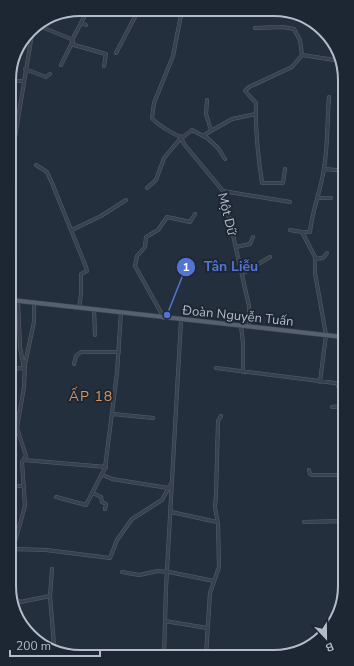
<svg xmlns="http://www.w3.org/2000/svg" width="354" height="666" viewBox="0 0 354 666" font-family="'Nunito Sans',sans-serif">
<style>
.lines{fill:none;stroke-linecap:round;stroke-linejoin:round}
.minor-casing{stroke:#565f6c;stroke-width:4}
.major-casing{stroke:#414a57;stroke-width:5}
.minor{stroke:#38414e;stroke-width:3}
.major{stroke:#56606e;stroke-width:4}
.labels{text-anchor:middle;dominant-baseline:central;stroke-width:4;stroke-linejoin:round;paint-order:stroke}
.street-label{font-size:13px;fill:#b4bcc9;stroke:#1d2633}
.neighbourhood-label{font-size:14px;letter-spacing:1px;fill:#d59563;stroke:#1d2633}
.rim{fill:none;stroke:#b4bcc9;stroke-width:2}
.leader{fill:none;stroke:#5274d3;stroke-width:1.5}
.callout-dot{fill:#5274d3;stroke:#1d2633;stroke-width:1.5}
.mark-label{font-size:12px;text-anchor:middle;font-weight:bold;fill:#fff}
.callout-label{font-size:14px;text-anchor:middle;font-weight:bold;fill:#5274d3;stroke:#1d2633;stroke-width:4;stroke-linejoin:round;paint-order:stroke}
</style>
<rect width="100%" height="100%" fill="#242f3e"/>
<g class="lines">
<defs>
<path id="minor" d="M182,10L173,56L154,103L152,118C155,123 177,137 183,137L192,130L205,137
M268,12V10
M81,23L88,9
M37,25L71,39L74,45L106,54L104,66
M255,28L283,27L294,29L300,40L302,55
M72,40L81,23L86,25
M116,53L139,9
M61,65L73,41
M25,69L46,77L50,74
M10,81H24
M207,100L206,114L211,130
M181,137L184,144L223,191L249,306V327
M225,159L218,148L204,135L232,119L256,114
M36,165L47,172L52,183L86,267L87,271L81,274V294L79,308
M285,169L283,183H262C258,156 255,129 256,103L245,91L249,87L292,67L302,55L341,61
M324,169L336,170
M10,181L12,155L33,28
M147,188L156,180L164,158L181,138
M223,191L290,202
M319,198H331
M72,230L101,216L126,200
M290,230L302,232
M236,247L250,244L253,237
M315,259L323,258L327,253
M242,274L270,257
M18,301L20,347L24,369
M94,309L95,335
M164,318L135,266L137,256L145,247L146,237L158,230L167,217L190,222L195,214
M241,326L243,343V372
M74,364L76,356L81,352H119
M216,368L343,384
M11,369L24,368
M320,382L326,335L315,273V257L302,232H310C312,210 321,191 324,168C328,145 327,120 329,97
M332,407L342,406L341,391L337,384
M12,413L19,415
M113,414L153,418
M341,415L344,418
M344,427V433
M24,460L106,467
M309,470L310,474L312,475H344
M103,475L112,479L168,488
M12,486H24
M93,493L101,497L102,502L106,504L105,509
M56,497L86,505L105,468L117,373L121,312
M171,512L217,522
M304,522L344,521
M13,549L46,550L110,558L117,540L132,519L162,500L172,482
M12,552L25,506L22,462L26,456L17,428L24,387L25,364L34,322V303
M122,572L139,575L158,571L169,572L214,581
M13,588L14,598L20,602L50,596
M165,621L207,628
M50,647L54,645L50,596L52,569
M164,655L166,588L181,320
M206,655L210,593L219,567L218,524L215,507L216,495L218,421L221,416"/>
<path id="major" d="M11,300L343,337"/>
</defs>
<use href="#minor" class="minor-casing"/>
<use href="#major" class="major-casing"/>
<use href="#minor" class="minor"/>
<use href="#major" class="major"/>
</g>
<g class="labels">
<g class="street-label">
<text transform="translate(227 214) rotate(76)">Một Dữ</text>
<text transform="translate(238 316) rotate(6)">Đoàn Nguyễn Tuấn</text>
</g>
<g class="neighbourhood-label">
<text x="91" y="396">ẤP 18</text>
</g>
</g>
<path d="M0 0H354V666H0ZM80 16H274A64 64 0 0 1 338 80V586A64 64 0 0 1 274 650H80A64 64 0 0 1 16 586V80A64 64 0 0 1 80 16Z" fill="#1d2633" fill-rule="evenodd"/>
<path class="rim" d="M80 16H274A64 64 0 0 1 338 80V586A64 64 0 0 1 274 650H80A64 64 0 0 1 16 586V80A64 64 0 0 1 80 16Z"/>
<path class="leader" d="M167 315L186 267"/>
<g class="callout-dot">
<circle cx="167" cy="315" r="4"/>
<circle cx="186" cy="267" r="10"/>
</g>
<g class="mark-label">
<text x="186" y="271">1</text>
</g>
<g class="callout-label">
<text x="231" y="271">Tân Liễu</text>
</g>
<g transform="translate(326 638) rotate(158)" stroke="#1d2633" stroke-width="3" paint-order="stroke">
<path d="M0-3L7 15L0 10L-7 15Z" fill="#b4bcc9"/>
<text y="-6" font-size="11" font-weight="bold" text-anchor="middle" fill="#b4bcc9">B</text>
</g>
<path d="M10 650v6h90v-6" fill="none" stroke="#b4bcc9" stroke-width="2"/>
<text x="16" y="650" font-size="12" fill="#b4bcc9" stroke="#1d2633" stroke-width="3" paint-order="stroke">200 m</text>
</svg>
